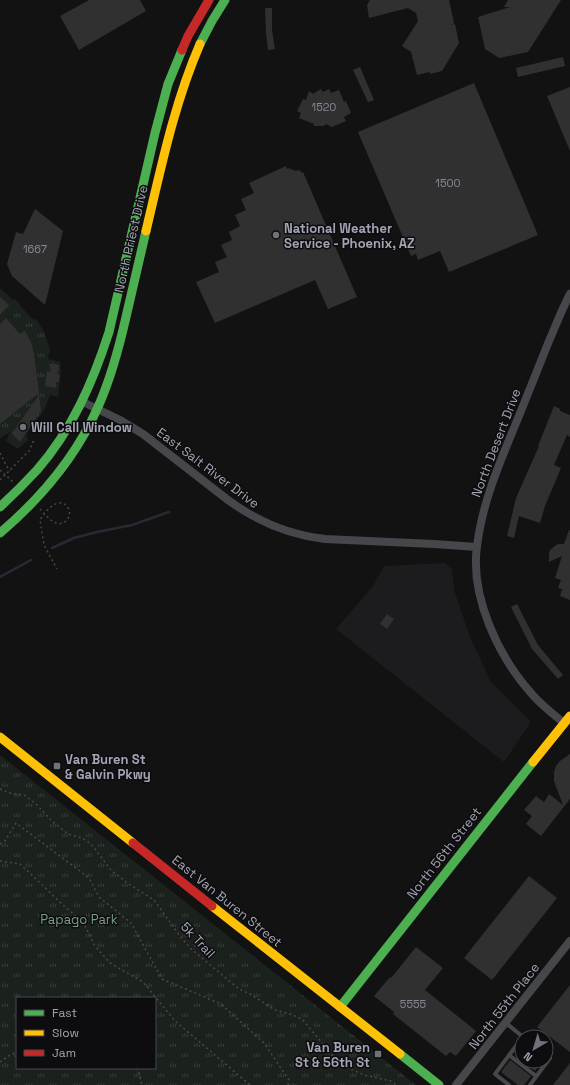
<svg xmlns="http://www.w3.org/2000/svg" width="570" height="1085" viewBox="0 0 570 1085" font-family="'Space Grotesk',sans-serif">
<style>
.built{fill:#1c1c1e}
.park{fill:url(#park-tufts);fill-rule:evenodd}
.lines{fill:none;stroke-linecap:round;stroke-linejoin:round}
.stream{stroke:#262b33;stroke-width:2.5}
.building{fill:#303031}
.path{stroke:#48484d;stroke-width:1.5;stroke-dasharray:2 3;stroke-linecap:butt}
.lane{stroke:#46474b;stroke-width:4}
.street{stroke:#46474b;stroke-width:8}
.fast{stroke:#4caf50;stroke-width:9}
.slow{stroke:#ffc107;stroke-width:9}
.jam{stroke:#c62828;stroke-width:9}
.poi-dot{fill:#70727b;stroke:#0d0c0e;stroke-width:1.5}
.labels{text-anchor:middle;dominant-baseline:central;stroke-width:3;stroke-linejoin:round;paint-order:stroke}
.number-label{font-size:11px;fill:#868893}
.poi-label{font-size:13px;font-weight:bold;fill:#a3a5b4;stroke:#0d0c0e;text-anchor:start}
.street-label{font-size:13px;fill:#a3a5b4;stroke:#0d0c0e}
.park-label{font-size:13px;fill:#799f81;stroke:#0d0c0e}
</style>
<defs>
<pattern id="park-tufts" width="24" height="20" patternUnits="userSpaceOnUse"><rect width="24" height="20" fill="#1b211c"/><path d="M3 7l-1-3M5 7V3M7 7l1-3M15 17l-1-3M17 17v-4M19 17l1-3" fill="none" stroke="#393e3b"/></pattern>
</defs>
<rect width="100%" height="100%" fill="#121212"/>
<path class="built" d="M445,563L452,569L454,590L470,637L491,682L531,722L504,762L336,629L373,586L384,566Z"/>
<path class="park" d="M0,288L13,300L15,299L20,304L19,305L34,320L36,319L44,331L50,350L48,359L60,362L61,371L58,397L50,395L45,408L26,435L28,440L18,449L6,441L10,432L0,438Z
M0,755L416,1085H0ZM17,998H155V1068H17Z"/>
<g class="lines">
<path class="stream" d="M52,548L74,538L97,532L132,525L169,512
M0,577L31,560"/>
</g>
<path class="building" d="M89,0H140L146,11L79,50L60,16Z
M370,0H449L454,23L451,25L455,24L459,43L442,71L430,74V72L417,75L411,52L402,46L418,21L416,13L408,8L369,18L367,5Z
M508,0H561L528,52L499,58L485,49L478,17L510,7H504Z
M265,8H272V30L275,49L268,50L266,33Z
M563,57L565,66L518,77L516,68Z
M360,67L374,100L368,102L353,70Z
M474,83L538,235L449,272L440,251L418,260L416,254L411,256L358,132Z
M570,87V151L547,96Z
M321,89L323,92L329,89L331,93L339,90L344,102L346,101L351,113L344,117L346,121L332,127L326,124L324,126H313L314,124L299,118L301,113L297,111L303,99L306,100L309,91L313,94Z
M286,166L287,169L290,168L291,170L293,169L294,171L296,170L297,171L300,170L301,173L303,172L357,297L328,309L315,280L215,323L196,282L219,272L215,262L227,257L221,245L232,240L229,232L240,226L235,215L246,210L241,199L254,193L249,183Z
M35,209L63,231L45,305L12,276L7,264L16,232L23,234Z
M0,297L9,305L0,315Z
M6,318L20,334L25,331L31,342L34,354L39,393L0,424V324Z
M51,364L59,365L58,374L60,375L59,382H56L55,388L45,386L47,371L50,372Z
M39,395L41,411L20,442L12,433Z
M554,406L560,409V411L570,415V437L567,435L554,465L561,468L545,506L540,523L519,516L514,538L507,536L516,498L539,446H538Z
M569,530H570V600L560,596L562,589L558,588L561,580L555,578L562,556L549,562V554L550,550L556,545L559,544H564Z
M517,604L538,645L563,675L558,679L532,649L511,607Z
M387,614L394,619L387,629L380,624Z
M570,754V799L541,836L526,824L532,816L524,810L536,796L544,802L549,794L563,805L554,781V772L556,766L560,761Z
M529,876L557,898L492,980L464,958Z
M416,947L443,968L425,990L476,1031L456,1056L450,1052L446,1056L393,1014L394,1012L374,996L390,977L391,978Z
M570,985V1052L537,1027Z
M510,1060L531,1076L524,1085H518L501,1072Z
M522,1061H542L535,1071Z
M570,1063V1085H553Z"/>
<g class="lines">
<path class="path" d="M0,453L6,465L10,471
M0,470L13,482
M0,480L29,451L34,440
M40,509C44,513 50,521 56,523C65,526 73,516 68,508C60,494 44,512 40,520L44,545L57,569
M0,789L10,793L24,795L36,804L51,820L68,834L82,838L91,844L111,870L126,882L154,900L180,936L190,948L239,989L250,994L275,1010L290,1014L302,1019L334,1057L344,1066L364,1075L391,1081L396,1085
M0,844L5,841L16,823L89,878L99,897L131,923L162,979L221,1004L264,1043L289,1080L288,1085
M0,861L20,864L34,877L64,906L83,922L95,946L110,963L143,982L175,1021L250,1085
M0,1062L10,1055L17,1052
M136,1068L139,1073L142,1085"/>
<path class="lane" d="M506,1023L523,1037
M509,1055L536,1076
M509,1085L495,1074L522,1038
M530,1085L550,1058L546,1055"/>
<path class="street" d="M83,402L120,420L143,434L228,500C258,522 289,535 325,539L434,544L477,547
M564,723C553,714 540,704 531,693C498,656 470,596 477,546C483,498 503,455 521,411C530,388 540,364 549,341C556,325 562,309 570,294
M456,1085L570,941"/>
<path class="fast" d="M200,44L212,21L225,0
M0,507C13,495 25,483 37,470C72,430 93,382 109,332L155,133L168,84L182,50
M0,533C41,498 76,457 98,407C111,378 119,348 126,317C133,288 139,260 146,231
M340,1007L533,762
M400,1054L439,1085"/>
<path class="slow" d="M146,231C161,168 174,104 200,44
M0,737L133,843
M533,762L570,716
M212,906L400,1054"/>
<path class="jam" d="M182,50L188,36L209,0
M133,843L212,906"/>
</g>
<g class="poi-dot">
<circle cx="276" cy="235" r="4"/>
<circle cx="23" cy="427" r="4"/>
<rect x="53" y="762" width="8" height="8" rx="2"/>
<rect x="374" y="1050" width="8" height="8" rx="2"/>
</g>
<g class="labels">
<g class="number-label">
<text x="324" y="107">1520</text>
<text x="448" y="183">1500</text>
<text x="35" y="249">1667</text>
<text x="413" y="1004">5555</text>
</g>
<g class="poi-label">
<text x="284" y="228">National Weather<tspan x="284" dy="15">Service - Phoenix, AZ</tspan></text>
<text x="31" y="427">Will Call Window</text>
<text x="65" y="759">Van Buren St<tspan x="65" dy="15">&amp; Galvin Pkwy</tspan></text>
<text x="370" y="1047" text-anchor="end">Van Buren<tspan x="370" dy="15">St &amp; 56th St</tspan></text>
</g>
<g class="street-label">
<text transform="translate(131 239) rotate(-77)">North Priest Drive</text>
<text transform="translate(496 443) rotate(-69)">North Desert Drive</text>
<text transform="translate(208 468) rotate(37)">East Salt River Drive</text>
<text transform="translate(444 853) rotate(-52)">North 56th Street</text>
<text transform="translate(227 901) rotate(39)">East Van Buren Street</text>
<text transform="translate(198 940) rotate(47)">5k Trail</text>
<text transform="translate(504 1006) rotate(-52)">North 55th Place</text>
</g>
<g class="park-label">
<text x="79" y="919">Papago Park</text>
</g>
</g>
<rect x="16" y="997" width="140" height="72" fill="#0d0c0e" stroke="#494950"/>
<rect x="24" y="1010" width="20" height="6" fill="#4caf50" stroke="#494950"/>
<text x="52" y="1017" font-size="12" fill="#a3a5b4">Fast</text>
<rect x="24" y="1030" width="20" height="6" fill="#ffc107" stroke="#494950"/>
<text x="52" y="1037" font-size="12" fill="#a3a5b4">Slow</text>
<rect x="24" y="1050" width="20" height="6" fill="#c62828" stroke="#494950"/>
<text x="52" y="1057" font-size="12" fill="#a3a5b4">Jam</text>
<g transform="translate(534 1049) rotate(218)"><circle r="19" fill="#0d0c0e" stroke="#494950"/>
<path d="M0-3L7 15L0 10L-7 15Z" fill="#70727b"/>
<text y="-6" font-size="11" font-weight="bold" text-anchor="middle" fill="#a3a5b4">N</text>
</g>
</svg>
